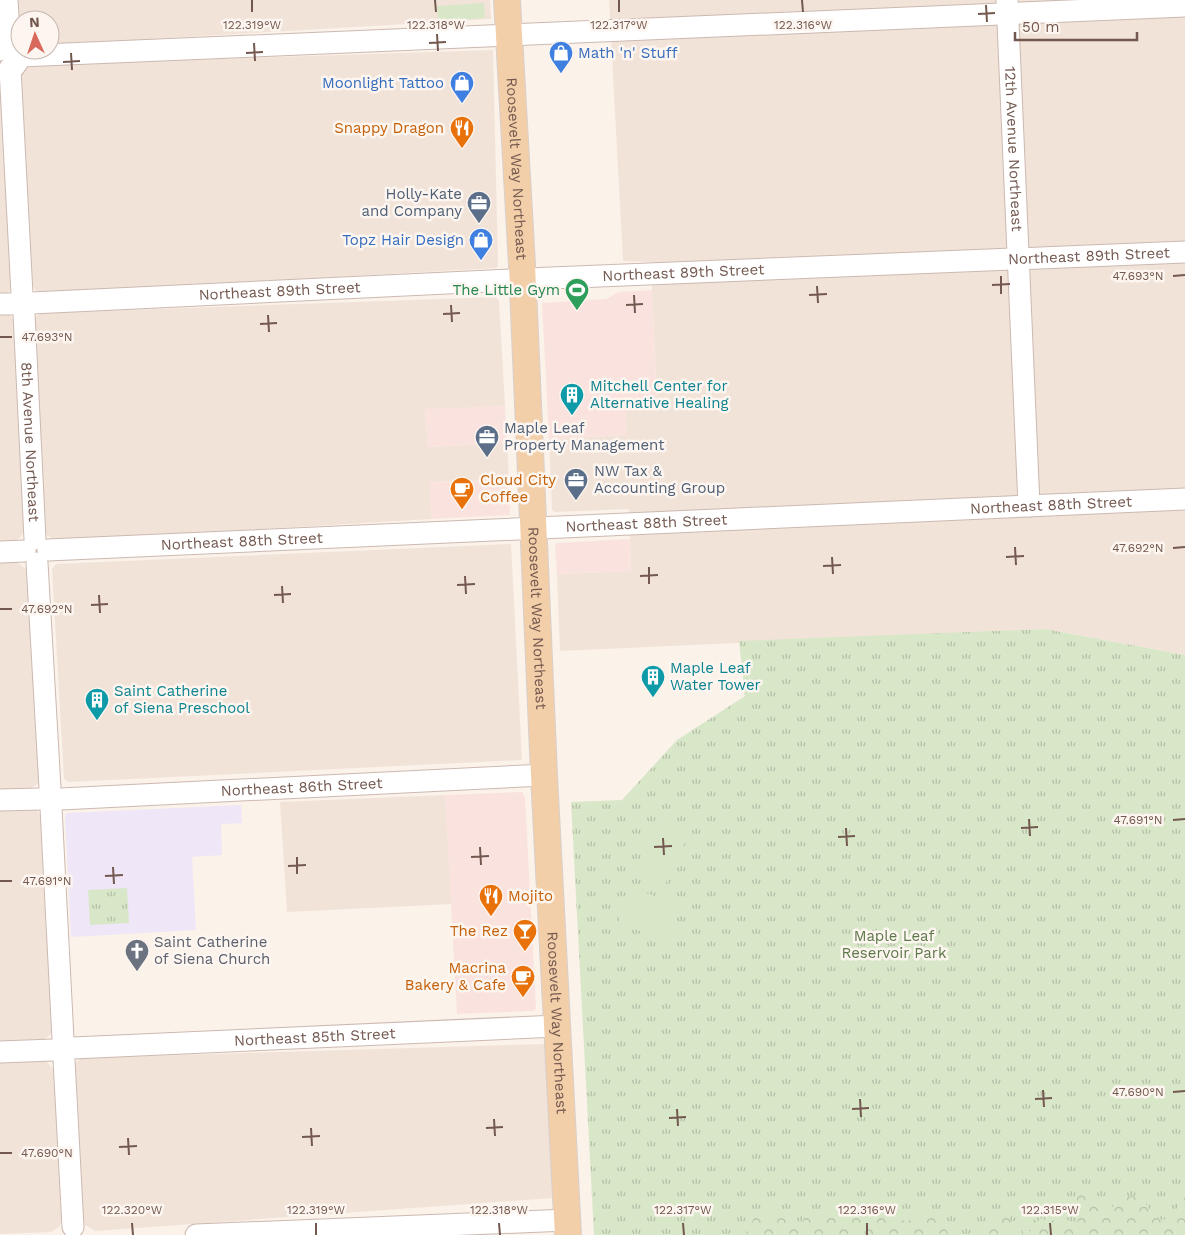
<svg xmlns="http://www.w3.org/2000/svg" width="1185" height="1235" viewBox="0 0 1185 1235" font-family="'Work Sans',sans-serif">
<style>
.residential{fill:#f2e3d9}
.commercial{fill:#fae3df}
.education{fill:#efe6f7}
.grass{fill:url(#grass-tufts)}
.forest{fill:url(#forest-crowns)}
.garden{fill:#d9e7c9}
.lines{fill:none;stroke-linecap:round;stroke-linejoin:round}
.minor-casing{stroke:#ccb9b1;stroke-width:23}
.major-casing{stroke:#d8d0ce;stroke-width:28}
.minor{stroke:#fff;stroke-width:21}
.major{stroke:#f2cea9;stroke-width:26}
.ticks{fill:none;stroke:#73584f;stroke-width:2}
.labels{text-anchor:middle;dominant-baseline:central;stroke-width:5;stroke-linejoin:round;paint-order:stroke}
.shop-label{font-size:15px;fill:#366cbe;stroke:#fdf6f0;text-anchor:end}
.food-label{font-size:15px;fill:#c56008;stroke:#fdf6f0;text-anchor:end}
.street-label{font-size:15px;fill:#73584f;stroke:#fdf6f0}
.service-label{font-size:15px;fill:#4e5e75;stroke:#fdf6f0;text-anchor:start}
.leisure-label{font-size:15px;fill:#27864d;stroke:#fdf6f0;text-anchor:end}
.culture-label{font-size:15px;fill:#0d838f;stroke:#fdf6f0;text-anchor:start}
.park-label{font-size:15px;fill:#5d7849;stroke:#fdf6f0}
.worship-label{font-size:15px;fill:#5b616d;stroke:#fdf6f0;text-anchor:start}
.ticks-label{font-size:12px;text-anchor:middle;fill:#73584f;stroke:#fdf6f0;stroke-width:5;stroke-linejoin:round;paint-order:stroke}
</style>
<defs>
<pattern id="grass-tufts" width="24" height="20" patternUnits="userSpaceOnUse" patternTransform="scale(1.25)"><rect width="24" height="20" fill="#d9e7c9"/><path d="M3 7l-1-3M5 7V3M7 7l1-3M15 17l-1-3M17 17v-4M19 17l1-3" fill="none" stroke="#b4bea6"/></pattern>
<pattern id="forest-crowns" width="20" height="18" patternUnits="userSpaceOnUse" patternTransform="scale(1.25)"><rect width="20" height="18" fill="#d9e7c9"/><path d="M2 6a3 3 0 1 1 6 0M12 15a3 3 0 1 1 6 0" fill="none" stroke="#b4bea6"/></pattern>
</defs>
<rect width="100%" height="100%" fill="#fbf2ea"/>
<path class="residential" d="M15,0H490L491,19L50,45V20H20V43Z
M609,0H1185V655L1045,629L560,651L557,574L631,571L629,509L554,512L552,510L549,439L626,435L625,401L657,399L652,290L654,262L623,261Z
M493,50L498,266L496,268L46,293L36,291L33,287L21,80L23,71L30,65Z
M0,74L12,288L9,292L0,294Z
M496,297L499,301L505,406L425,410L428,447L507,443L509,479L430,482L432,519L57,541L45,534L34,318L41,313Z
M0,314L10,315L15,323L25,529L21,537L13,543H0Z
M511,544L522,760L68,782L64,779L52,569L56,564Z
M0,562H17L28,571L39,783L30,789L0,790Z
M445,795L452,904L287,912L280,802Z
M0,809H36L41,816L52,1033L45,1039L0,1041Z
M545,1044L553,1198L95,1231L82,1223L73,1065L81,1058Z
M0,1060H45L54,1070L62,1219L59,1227L51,1232L0,1234Z"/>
<path class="commercial" d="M652,290L657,400L625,401L627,435L549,439L542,303L606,299L619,292Z
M505,406L507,443L428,447L425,409Z
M509,479L510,515L432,519L429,482Z
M630,539L631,571L557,574L555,547L557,543Z
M522,792L525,797L536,1008L534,1011L457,1014L445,795Z"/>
<path class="education" d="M241,805L242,823L221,824L222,855L192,857L196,930L71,937L65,815L68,813Z"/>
<path class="grass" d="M1045,629L1185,655V1235H594L571,802L622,800L677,740L745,696L739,641Z
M127,888L129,923L90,925L88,890Z"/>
<path class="forest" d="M1084,1191L1091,1195L1096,1206L1110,1210L1121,1197L1138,1196C1148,1202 1147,1211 1158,1220L1169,1219L1185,1197V1235H1022L1021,1229L1024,1227L1031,1232V1222L1034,1219L1038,1222L1040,1218L1049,1222L1054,1220L1058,1224L1068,1220L1077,1226L1079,1224L1067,1204L1068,1201Z
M762,1210L786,1217L787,1224H802L804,1218L813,1213L820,1216L842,1211H883L888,1213H898L900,1220C912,1222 916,1219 925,1211L943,1223L949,1235H740L743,1231L749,1232L756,1211Z
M999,1212C1011,1213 1013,1225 1012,1235H984L989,1217L992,1213L997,1216Z"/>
<path class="garden" d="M484,3L485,18L438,21L437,6Z
M661,818L690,835L682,848L653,831Z
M650,837L679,852L672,866L643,850Z
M639,860L670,872L665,885L634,873Z
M631,888L681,905L668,941L618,923Z"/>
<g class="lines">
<defs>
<g id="minor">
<path d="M7,0L10,46"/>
<path id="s1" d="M1007,0L1029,506"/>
<path d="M0,50L10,46L19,51L20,58L14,67"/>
<path d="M20,56L1185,6"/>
<path d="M10,68L22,294"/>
<path id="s2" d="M32,303L551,278L1185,252"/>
<path d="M0,304H12"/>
<path id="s3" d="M24,314L35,539"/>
<path id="s4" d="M48,550L1185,499"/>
<path d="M0,552L25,551"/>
<path d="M37,563L50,788"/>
<path id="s5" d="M61,799L544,775"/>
<path d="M0,800L40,799"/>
<path d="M51,808L63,1039"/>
<path id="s6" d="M73,1048L557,1026"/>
<path d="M0,1052L53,1050"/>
<path d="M64,1060L73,1227"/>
<path d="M196,1235L567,1220"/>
</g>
<g id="major">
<path id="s7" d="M507,0L522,265L544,775L568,1235"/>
</g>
</defs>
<use href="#minor" class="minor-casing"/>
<use href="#major" class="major-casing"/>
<use href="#minor" class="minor"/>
<use href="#major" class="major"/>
</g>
<path class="ticks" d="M252,0V12M435,0L436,12M619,0V12M802,0L803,12M986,5L987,22M978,14L995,13M437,34L438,51M254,43L255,61M429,43L446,42M71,53L72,70M246,53L263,52M63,62L80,61M1001,276V294M1173,276L1185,275M992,285L1010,284M817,286L818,303M634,295L635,313M809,295L827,294M451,305L452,322M626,305L643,304M443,314L460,313M268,315L269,332M260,324L277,323M0,337H12M1015,547L1016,565M1173,548L1185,547M832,557L833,574M1006,557L1024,556M823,566L841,565M649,567V584M465,576L466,594M640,576L658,575M457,585L475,584M282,586L283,603M99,595L100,613M274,595L291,594M91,605L108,604M0,609H12M1029,819L1030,836M1173,820L1185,819M846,828L847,846M1021,828L1038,827M838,837L855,836M663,838L664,855M480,847L481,865M654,847L672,846M297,857V874M471,857L489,856M288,866L306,865M113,867L114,884M105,876L123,875M0,881H12M1043,1090L1044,1107M1173,1092L1185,1091M860,1099L861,1117M1035,1099L1052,1098M677,1109L678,1126M852,1109L869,1108M669,1118L686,1117M494,1119L495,1136M311,1128L312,1146M486,1128L503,1127M302,1137L320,1136M128,1138L129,1155M119,1147L137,1146M0,1153H12M132,1223L133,1235M316,1223V1235M499,1223L500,1235M683,1223L684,1235M867,1223V1235M1050,1223L1051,1235"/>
<defs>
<symbol id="shop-pin" viewBox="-11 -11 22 30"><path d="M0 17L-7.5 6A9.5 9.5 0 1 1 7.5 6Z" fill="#3f7fe0" stroke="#fdf6f0"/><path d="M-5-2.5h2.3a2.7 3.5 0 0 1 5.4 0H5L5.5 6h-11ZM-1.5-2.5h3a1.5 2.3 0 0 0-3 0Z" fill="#fff"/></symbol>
<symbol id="restaurant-pin" viewBox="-11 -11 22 30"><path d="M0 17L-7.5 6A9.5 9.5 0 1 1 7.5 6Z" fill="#e8710a" stroke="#fdf6f0"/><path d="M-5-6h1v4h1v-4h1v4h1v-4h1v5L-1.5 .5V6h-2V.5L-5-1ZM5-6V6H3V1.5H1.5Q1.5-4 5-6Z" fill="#fff"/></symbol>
<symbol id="office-pin" viewBox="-11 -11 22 30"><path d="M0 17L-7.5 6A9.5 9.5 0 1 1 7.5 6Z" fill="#5c6f8a" stroke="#fdf6f0"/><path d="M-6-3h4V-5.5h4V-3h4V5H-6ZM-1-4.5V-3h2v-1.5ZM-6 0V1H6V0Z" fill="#fff"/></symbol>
<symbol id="stadium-pin" viewBox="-11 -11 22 30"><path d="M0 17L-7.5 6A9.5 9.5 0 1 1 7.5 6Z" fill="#2e9e5b" stroke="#fdf6f0"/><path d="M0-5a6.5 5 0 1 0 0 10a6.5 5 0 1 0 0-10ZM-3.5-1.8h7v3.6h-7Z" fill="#fff"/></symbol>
<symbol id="building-pin" viewBox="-11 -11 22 30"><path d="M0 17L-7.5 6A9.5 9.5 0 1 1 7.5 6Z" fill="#0f9aa8" stroke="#fdf6f0"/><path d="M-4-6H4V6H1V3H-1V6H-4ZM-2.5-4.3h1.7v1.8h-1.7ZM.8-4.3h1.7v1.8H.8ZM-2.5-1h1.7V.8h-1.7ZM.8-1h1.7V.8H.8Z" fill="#fff"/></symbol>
<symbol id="cafe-pin" viewBox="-11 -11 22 30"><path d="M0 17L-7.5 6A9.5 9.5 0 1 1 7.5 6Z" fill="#e8710a" stroke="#fdf6f0"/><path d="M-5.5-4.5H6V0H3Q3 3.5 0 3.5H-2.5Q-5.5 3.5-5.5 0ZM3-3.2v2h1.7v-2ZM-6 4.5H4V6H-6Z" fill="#fff"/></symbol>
<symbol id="bar-pin" viewBox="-11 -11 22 30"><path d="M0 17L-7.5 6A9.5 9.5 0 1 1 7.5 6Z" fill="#e8710a" stroke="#fdf6f0"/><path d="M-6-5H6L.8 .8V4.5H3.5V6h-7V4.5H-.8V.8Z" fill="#fff"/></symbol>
<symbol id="church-pin" viewBox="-11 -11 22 30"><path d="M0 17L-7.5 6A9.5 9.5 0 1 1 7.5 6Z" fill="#6b7280" stroke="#fdf6f0"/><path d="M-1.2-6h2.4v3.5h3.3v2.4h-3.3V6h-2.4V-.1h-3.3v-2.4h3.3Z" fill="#fff"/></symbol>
</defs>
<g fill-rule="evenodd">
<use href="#shop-pin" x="547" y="39" width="28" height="38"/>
<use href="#shop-pin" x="448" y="69" width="28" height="38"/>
<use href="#restaurant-pin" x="448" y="114" width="28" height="38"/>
<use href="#office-pin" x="465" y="189" width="28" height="38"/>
<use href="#shop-pin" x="467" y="226" width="28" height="38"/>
<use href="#stadium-pin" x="563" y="276" width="28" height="38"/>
<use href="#building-pin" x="558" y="381" width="28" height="38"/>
<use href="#office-pin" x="473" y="423" width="28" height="38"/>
<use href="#office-pin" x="562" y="466" width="28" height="38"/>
<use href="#cafe-pin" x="448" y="475" width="28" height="38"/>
<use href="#building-pin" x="639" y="663" width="28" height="38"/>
<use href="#building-pin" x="83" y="686" width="28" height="38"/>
<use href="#restaurant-pin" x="477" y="882" width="28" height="38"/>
<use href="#bar-pin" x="511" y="917" width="28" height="38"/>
<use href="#church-pin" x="123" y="937" width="28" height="38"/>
<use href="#cafe-pin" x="509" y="963" width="28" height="38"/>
</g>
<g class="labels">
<g class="shop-label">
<text x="578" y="53" text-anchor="start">Math 'n' Stuff</text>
<text x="444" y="83">Moonlight Tattoo</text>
<text x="464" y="240">Topz Hair Design</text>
</g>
<g class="food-label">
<text x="444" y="128">Snappy Dragon</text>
<text x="480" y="480" text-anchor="start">Cloud City<tspan x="480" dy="17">Coffee</tspan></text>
<text x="508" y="896" text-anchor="start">Mojito</text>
<text x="508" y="931">The Rez</text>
<text x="506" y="968">Macrina<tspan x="506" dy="17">Bakery &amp; Cafe</tspan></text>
</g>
<g class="street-label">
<text stroke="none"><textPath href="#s1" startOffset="149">12th Avenue Northeast</textPath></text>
<text stroke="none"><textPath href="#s7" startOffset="169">Roosevelt Way Northeast</textPath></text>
<text stroke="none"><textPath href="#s2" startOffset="1058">Northeast 89th Street</textPath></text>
<text stroke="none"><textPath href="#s2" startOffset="652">Northeast 89th Street</textPath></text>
<text stroke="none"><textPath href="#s2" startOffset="248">Northeast 89th Street</textPath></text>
<text stroke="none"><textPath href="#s3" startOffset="128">8th Avenue Northeast</textPath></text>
<text stroke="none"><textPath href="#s4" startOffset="1004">Northeast 88th Street</textPath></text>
<text stroke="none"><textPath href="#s4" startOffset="599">Northeast 88th Street</textPath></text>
<text stroke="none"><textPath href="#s4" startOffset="194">Northeast 88th Street</textPath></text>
<text stroke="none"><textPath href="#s7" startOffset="619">Roosevelt Way Northeast</textPath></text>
<text stroke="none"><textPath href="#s5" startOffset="241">Northeast 86th Street</textPath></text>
<text stroke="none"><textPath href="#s7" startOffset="1024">Roosevelt Way Northeast</textPath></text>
<text stroke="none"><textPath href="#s6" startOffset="242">Northeast 85th Street</textPath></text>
</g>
<g class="service-label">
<text x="462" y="194" text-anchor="end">Holly-Kate<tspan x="462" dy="17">and Company</tspan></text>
<text x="504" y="428">Maple Leaf<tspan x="504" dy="17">Property Management</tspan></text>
<text x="594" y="471">NW Tax &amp;<tspan x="594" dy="17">Accounting Group</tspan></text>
</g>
<g class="leisure-label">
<text x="560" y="290">The Little Gym</text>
</g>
<g class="culture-label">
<text x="590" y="386">Mitchell Center for<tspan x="590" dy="17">Alternative Healing</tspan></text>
<text x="670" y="668">Maple Leaf<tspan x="670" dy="17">Water Tower</tspan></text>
<text x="114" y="691">Saint Catherine<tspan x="114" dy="17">of Siena Preschool</tspan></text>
</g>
<g class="park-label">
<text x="894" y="936">Maple Leaf<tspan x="894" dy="17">Reservoir Park</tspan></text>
</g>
<g class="worship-label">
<text x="154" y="942">Saint Catherine<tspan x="154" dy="17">of Siena Church</tspan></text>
</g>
</g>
<g class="ticks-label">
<text x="252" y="29">122.319°W</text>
<text x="436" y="29">122.318°W</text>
<text x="619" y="29">122.317°W</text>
<text x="803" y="29">122.316°W</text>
<text x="1138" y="280">47.693°N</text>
<text x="47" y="341">47.693°N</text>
<text x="1138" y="552">47.692°N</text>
<text x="47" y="613">47.692°N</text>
<text x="1138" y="824">47.691°N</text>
<text x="47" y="885">47.691°N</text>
<text x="1138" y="1096">47.690°N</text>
<text x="47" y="1157">47.690°N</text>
<text x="132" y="1214">122.320°W</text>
<text x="316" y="1214">122.319°W</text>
<text x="499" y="1214">122.318°W</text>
<text x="683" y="1214">122.317°W</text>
<text x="867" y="1214">122.316°W</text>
<text x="1050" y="1214">122.315°W</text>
</g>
<g transform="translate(35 35) rotate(357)"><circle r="24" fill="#fdf6f0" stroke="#c6b7b0"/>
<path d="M0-4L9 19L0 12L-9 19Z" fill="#d8685c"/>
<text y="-8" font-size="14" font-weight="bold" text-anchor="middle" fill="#73584f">N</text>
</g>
<path d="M1015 32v8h122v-8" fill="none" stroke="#73584f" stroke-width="2.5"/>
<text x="1022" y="32" font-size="15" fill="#73584f" stroke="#fdf6f0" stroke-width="4" paint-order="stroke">50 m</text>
</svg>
